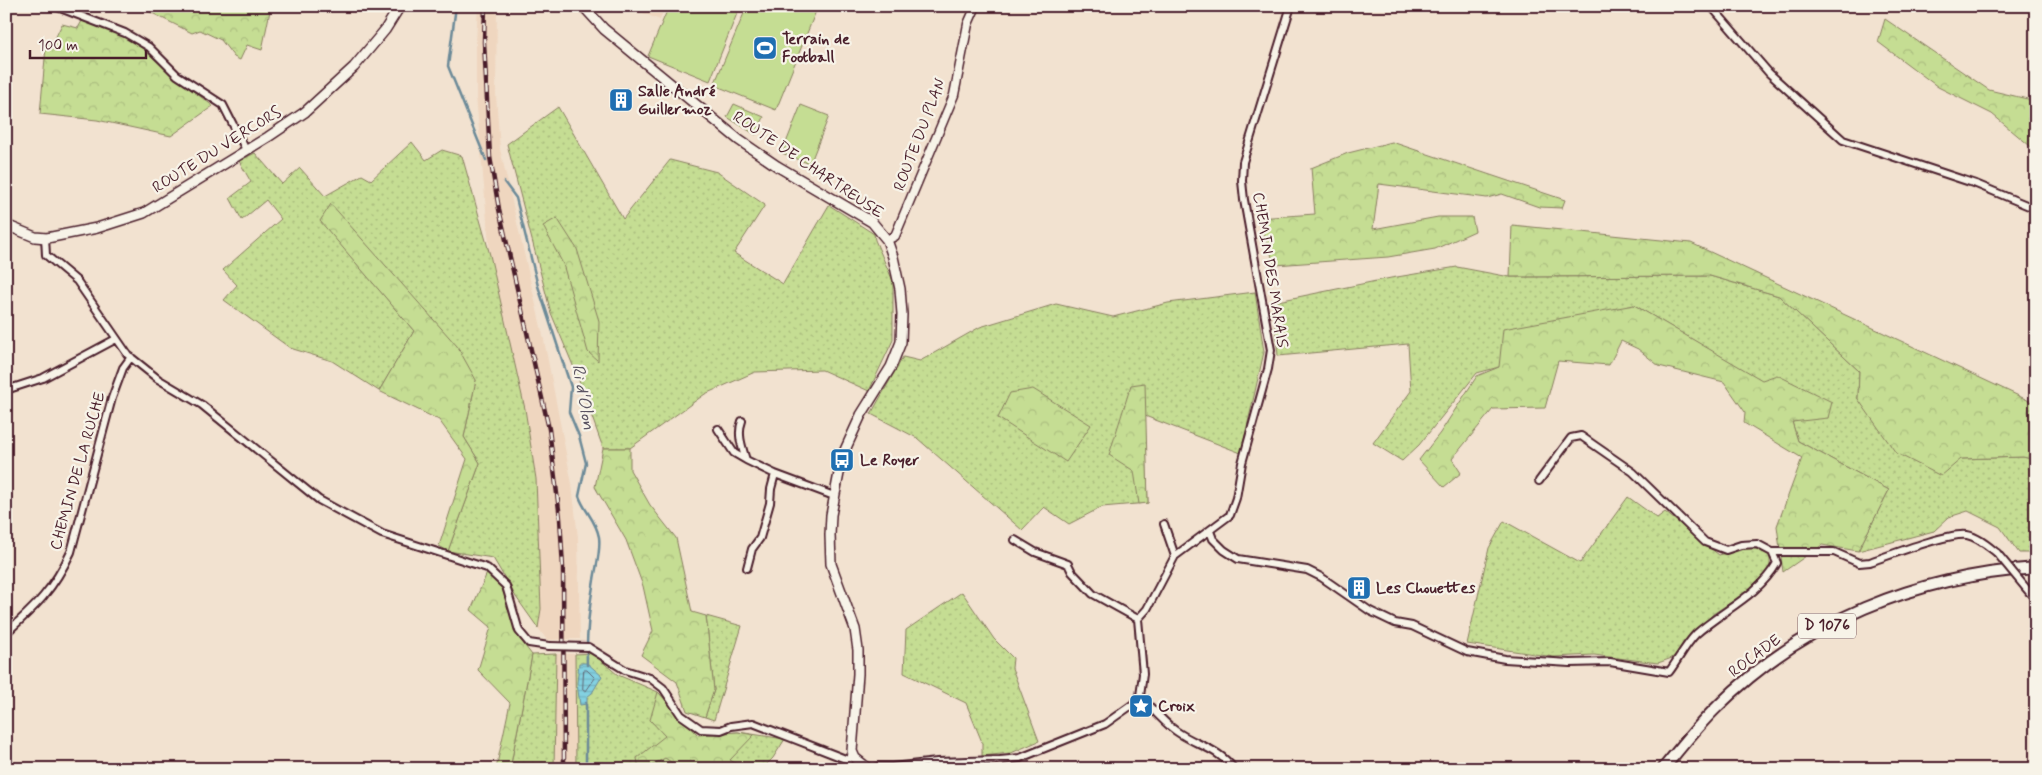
<svg xmlns="http://www.w3.org/2000/svg" width="2042" height="775" viewBox="0 0 2042 775" font-family="Mynerve,sans-serif">
<style>
.built{fill:#efd6bf}
.grass{fill:url(#grass-dots);stroke:#887e5f}
.forest{fill:url(#forest-crowns);stroke:#887e5f}
.garden{fill:#c5dd93;stroke:#887e5f}
.water{fill:url(#water-rules);stroke:#6c8a98}
.lines{fill:none;stroke-linecap:round;stroke-linejoin:round}
.shore{stroke:#616674;stroke-width:1}
.stream{stroke:#6c8a98;stroke-width:2.5}
.minor-casing{stroke:#4a1f2b;stroke-width:10}
.tertiary-casing{stroke:#4a1f2b;stroke-width:11}
.secondary-casing{stroke:#4a1f2b;stroke-width:12}
.primary-casing{stroke:#4a1f2b;stroke-width:14}
.minor{stroke:#f7f3e8;stroke-width:6}
.tertiary{stroke:#f7f3e8;stroke-width:8}
.secondary{stroke:#f7f3e8;stroke-width:9}
.primary{stroke:#f7f3e8;stroke-width:10}
.rail-casing{stroke:#4a1f2b;stroke-width:4.5}
.rail{stroke:#f7f3e8;stroke-width:2.5;stroke-dasharray:8;stroke-linecap:butt}
.minor-bridge-casing{stroke:#4a1f2b;stroke-width:10;stroke-linecap:butt}
.minor-bridge{stroke:#f7f3e8;stroke-width:6}
.labels{text-anchor:middle;dominant-baseline:central;stroke-width:4.5;stroke-linejoin:round;paint-order:stroke}
.shield{fill:#f7f3e8;stroke:#7e5f64;stroke-width:1}
.shield-label{font-size:15px;font-weight:bold;fill:#4a1f2b}
.poi-label{font-size:16px;font-weight:bold;fill:#4a1f2b;stroke:#f7f3e8;text-anchor:start}
.street-label{font-size:16px;fill:#4a1f2b;stroke:#f7f3e8}
.water-label{font-size:18px;font-style:italic;fill:#5b5462;stroke:#f7f3e8}
</style>
<defs>
<pattern id="grass-dots" width="8" height="8" patternUnits="userSpaceOnUse" patternTransform="scale(1.25)"><rect width="8" height="8" fill="#c5dd93"/><path d="M2 2h.1M6 6h.1" fill="none" stroke="#abbd7f" stroke-width="1.8" stroke-linecap="round"/></pattern>
<pattern id="forest-crowns" width="20" height="18" patternUnits="userSpaceOnUse" patternTransform="scale(1.25)"><rect width="20" height="18" fill="#c5dd93"/><path d="M2 6a3 3 0 1 1 6 0M12 15a3 3 0 1 1 6 0" fill="none" stroke="#abbd7f"/></pattern>
<pattern id="water-rules" width="6" height="5" patternUnits="userSpaceOnUse" patternTransform="scale(1.25)"><rect width="6" height="5" fill="#83d1e1"/><path d="M0 2.5h6" fill="none" stroke="#73b3c1"/></pattern>
</defs>
<rect width="100%" height="100%" fill="#f2e2d0"/>
<filter id="ink" filterUnits="userSpaceOnUse"><feTurbulence type="fractalNoise" baseFrequency=".02" numOctaves="2"/><feDisplacementMap in="SourceGraphic" scale="10" xChannelSelector="R" yChannelSelector="G"/><feConvolveMatrix kernelMatrix="1 2 1 2 8 2 1 2 1" color-interpolation-filters="sRGB"/></filter>
<g filter="url(#ink)">
<path class="built" d="M478,6H497L496,95L500,149L544,340L572,484L578,538L580,639L547,640L538,628L541,609L536,479L525,409L490,255L476,96V42Z
M637,6H665L660,20L635,10Z
M556,654H575L576,769H554Z"/>
<path class="grass" d="M558,107L623,219L670,160L717,172L765,205L734,253L783,284L829,205L874,234L875,240L893,281V340L869,391L822,370L755,372L705,394L630,448H603L577,375L551,313L507,144Z
M412,142L426,160L442,150L462,156L490,255L525,409L536,479L541,609L538,628L516,597L493,558L448,551L480,463L464,437L476,380L321,221L414,331L379,391L332,361L290,348L224,300L237,285L223,270L281,219L266,200L242,220L230,198L251,182L239,161L255,153L282,184L300,168L325,196L362,175L371,180Z
M1457,267L1510,277L1710,276L1779,296L1859,371L1858,399L1961,459L2023,457L2036,460V553H2019L2000,527L1968,511L1949,517L1934,531L1858,551L1889,490L1798,441L1792,422L1806,419L1762,381L1634,305L1499,367L1477,373L1419,445L1402,461L1373,443L1411,391L1408,344L1278,356L1273,302L1391,278Z
M1255,292L1264,352L1241,453L1145,416L1148,503L1102,507L1069,524L1044,507L1022,530L917,438L871,414L903,357L920,361L980,327L1056,304L1113,317L1168,303Z
M1628,497L1657,518L1665,512L1719,555C1737,550 1754,543 1770,556V569L1745,593L1713,614L1672,658L1658,663L1594,655L1554,657L1467,644L1489,548L1504,521L1580,563Z
M962,592L994,639L1013,658L1012,668L1039,741L1011,753L982,756V742L966,703L904,673L906,630Z
M706,616L742,626L714,720L705,717L714,690Z
M592,653L618,675L658,692L698,735L738,732L785,739L773,758L762,769H576L575,654Z
M556,654L554,769H510L532,655Z"/>
<path class="forest" d="M138,6H271L262,50L247,45L240,60L234,57L221,40L200,30L192,33Z
M1885,19L1989,90L2036,101V151L1992,114L1938,87L1878,42Z
M82,21L124,36L143,49L177,79L213,106L171,136L97,120L40,114L46,47L53,43L62,24L78,28Z
M1392,142L1565,200L1562,208L1539,207L1502,194L1487,198L1379,184L1373,229L1438,217H1472L1475,231L1435,249L1388,257L1275,265L1258,218L1315,214L1311,168L1348,153Z
M331,204L457,346L476,380L464,437L480,463L448,551L439,546L467,459L439,420L379,391L414,331L320,221Z
M557,218L577,249L599,321L598,361L588,352L563,264L543,226Z
M1512,225L1691,243L2036,404V460L2023,457L1961,459L1941,476L1896,453L1858,399L1859,371L1779,296L1710,276L1510,277Z
M1634,305L1762,380L1777,375L1832,402L1828,418L1792,422L1798,441L1889,490L1858,551L1822,545L1783,572L1777,526L1802,458L1744,423L1745,412L1724,382L1659,366L1638,349L1621,341L1609,365L1558,361L1545,408L1493,409L1452,459L1461,473L1444,487L1419,460L1440,433L1477,376L1499,367L1503,329Z
M1145,383L1148,503L1139,504L1134,471L1109,455L1131,385Z
M1033,389L1091,425L1066,462L998,418L1010,393Z
M603,448H630V470L650,505L676,538L692,612L706,616L714,690L705,717L687,711L677,682L641,655L653,631L643,586L626,540L595,487Z
M487,573L502,588L519,638L532,655L510,769H496L510,703L478,670L491,627L471,610Z
M658,692L698,735L738,732L754,735L730,760L744,769H681L665,758L645,769H639L637,758L665,736L650,720Z"/>
<path class="garden" d="M669,6H740L710,81L648,56Z
M747,6H804L816,11L776,110L714,85Z
M734,104L764,117L756,135L727,117Z
M801,105L829,116L810,164L782,153Z"/>
<path class="water" d="M579,663H587L602,676L592,693L587,697V704L580,705L577,683Z"/>
<g class="lines">
<path class="shore" d="M584,670H587L595,678L586,691L583,689Z"/>
<path class="stream" d="M456,6L448,66L486,160
M504,182L516,198L538,286L571,387L569,412L579,436L586,463L579,496C584,511 596,520 599,537C601,551 596,566 594,580C589,608 586,636 587,665
M586,769V703"/>
<defs>
<path id="minor" d="M55,6L125,33L149,47L177,75L223,105L246,150
M1711,6L1769,73L1843,140L1976,184L2036,209
M45,237L46,255L77,281L128,355L158,379L202,405L319,500L382,534L487,568L506,586L519,631L529,643L549,646
M6,390L43,378L116,339
M742,421C737,434 742,447 746,460L775,474L834,496
M718,429L734,453L746,460
M1164,524L1175,556
M1210,531L1213,539L1224,550L1238,559L1307,570L1321,577L1370,611L1395,623L1412,626L1467,652L1505,659L1570,663L1610,662L1669,672C1678,660 1686,644 1696,634C1723,610 1758,596 1777,563L1772,552L1757,544L1741,545L1726,550L1705,542L1633,472L1581,436L1571,438L1539,481
M1015,540L1035,552L1068,564L1072,572L1093,594L1138,619
M1772,552H1834L1859,563L1870,562C1890,555 1949,532 1967,535C1978,537 1988,546 1997,553
M747,568L752,549L760,538L770,503L771,489L775,474
M2030,593L2036,599
M6,633C37,605 53,590 71,552L112,398L123,368L131,357
M588,647L625,670L650,678L663,688L681,715L701,729L721,730L731,726L753,723L848,760
M1140,696C1151,707 1163,722 1176,731C1197,746 1217,747 1234,769
M844,769L850,757
M873,769L877,767H892L937,762L1000,760L1020,758L1105,724L1136,702L1140,696L1143,674L1138,619L1147,609L1175,556L1230,515L1236,498L1242,463L1268,369L1271,350L1244,200L1242,181L1243,162L1291,6"/>
<path id="tertiary" d="M887,240L895,236L954,95L968,24L976,6"/>
<path id="secondary" d="M583,6L604,29L739,140L777,166L872,222L887,240L893,257L900,289L902,314L901,342L891,367L861,415L845,450L840,468L831,515L830,535L831,564L855,629L858,650V674L852,751L855,758L869,769
M6,225L35,237L47,238L97,228L144,213L268,137L305,112L354,67L385,30L400,6"/>
<path id="primary" d="M1663,769C1681,747 1698,725 1718,706C1803,621 1917,576 2036,568"/>
</defs>
<use href="#minor" class="minor-casing"/>
<use href="#tertiary" class="tertiary-casing"/>
<use href="#secondary" class="secondary-casing"/>
<use href="#primary" class="primary-casing"/>
<use href="#minor" class="minor"/>
<use href="#tertiary" class="tertiary"/>
<use href="#secondary" class="secondary"/>
<use href="#primary" class="primary"/>
<defs>
<path id="rail" d="M485,6L484,42L490,157L499,209L549,429L560,518L563,568L564,769"/>
</defs>
<use href="#rail" class="rail-casing"/>
<use href="#rail" class="rail"/>
<defs>
<path id="minor-bridge" d="M1997,553L2030,593
M549,646L588,647"/>
</defs>
<use href="#minor-bridge" class="minor-bridge-casing"/>
<use href="#minor-bridge" class="minor-bridge"/>
</g>
</g>
<defs>
<symbol id="stadium-square" viewBox="-11 -11 22 22"><rect x="-9" y="-9" width="18" height="18" rx="4" fill="#1f6fb2" stroke="#f7f3e8"/><path d="M0-5a6.5 5 0 1 0 0 10a6.5 5 0 1 0 0-10ZM-3.5-1.8h7v3.6h-7Z" fill="#fff"/></symbol>
<symbol id="building-square" viewBox="-11 -11 22 22"><rect x="-9" y="-9" width="18" height="18" rx="4" fill="#1f6fb2" stroke="#f7f3e8"/><path d="M-4-6H4V6H1V3H-1V6H-4ZM-2.5-4.3h1.7v1.8h-1.7ZM.8-4.3h1.7v1.8H.8ZM-2.5-1h1.7V.8h-1.7ZM.8-1h1.7V.8H.8Z" fill="#fff"/></symbol>
<symbol id="bus-square" viewBox="-11 -11 22 22"><rect x="-9" y="-9" width="18" height="18" rx="4" fill="#1f6fb2" stroke="#f7f3e8"/><path d="M-5-6H5V4H4V6H2V4H-2V6H-4V4H-5ZM-3.5-4V0h7V-4ZM-3.5 1.2v1.5H-2V1.2ZM2 1.2v1.5H3.5V1.2Z" fill="#fff"/></symbol>
<symbol id="sight-square" viewBox="-11 -11 22 22"><rect x="-9" y="-9" width="18" height="18" rx="4" fill="#1f6fb2" stroke="#f7f3e8"/><path d="M0-6L1.8-2.2L6-1.7L2.9 1.2L3.7 5.4L0 3.3L-3.7 5.4L-2.9 1.2L-6-1.7L-1.8-2.2Z" fill="#fff"/></symbol>
</defs>
<g fill-rule="evenodd">
<use href="#stadium-square" x="751" y="34" width="28" height="28"/>
<use href="#building-square" x="607" y="86" width="28" height="28"/>
<use href="#bus-square" x="828" y="446" width="28" height="28"/>
<use href="#building-square" x="1345" y="574" width="28" height="28"/>
<use href="#sight-square" x="1127" y="692" width="28" height="28"/>
</g>
<g class="labels">
<rect class="shield" x="1798" y="613.5" width="58" height="25" rx="4"/>
<g class="shield-label">
<text x="1827" y="626">D 1076</text>
</g>
<g class="poi-label">
<text x="782" y="39">Terrain de<tspan x="782" dy="18">Football</tspan></text>
<text x="638" y="91">Salle André<tspan x="638" dy="18">Guillermoz</tspan></text>
<text x="860" y="460">Le Royer</text>
<text x="1376" y="588">Les Chouettes</text>
<text x="1158" y="706">Croix</text>
</g>
<g class="street-label">
<text transform="translate(920 135) rotate(-69)">ROUTE DU PLAN</text>
<text transform="translate(217 150) rotate(-32)">ROUTE DU VERCORS</text>
<text transform="translate(808 165) rotate(34)">ROUTE DE CHARTREUSE</text>
<text transform="translate(1270 270) rotate(81)">CHEMIN DES MARAIS</text>
<text transform="translate(78 471) rotate(-74)">CHEMIN DE LA RUCHE</text>
<text transform="translate(1755 656) rotate(-37)">ROCADE</text>
</g>
<g class="water-label">
<text transform="translate(583 397) rotate(80)">Ri d'Olon</text>
</g>
</g>
<rect width="2042" height="775" fill="none" stroke="#f7f3e8" stroke-width="25"/>
<rect x="12" y="12" width="2017" height="750" fill="none" stroke="#4a1f2b" stroke-width="2" filter="url(#ink)"/>
<path d="M30 50v8h116v-8" fill="none" stroke="#4a1f2b" stroke-width="2.5"/>
<text x="38" y="50" font-size="15" fill="#4a1f2b" stroke="#f7f3e8" stroke-width="4" paint-order="stroke">100 m</text>
</svg>
